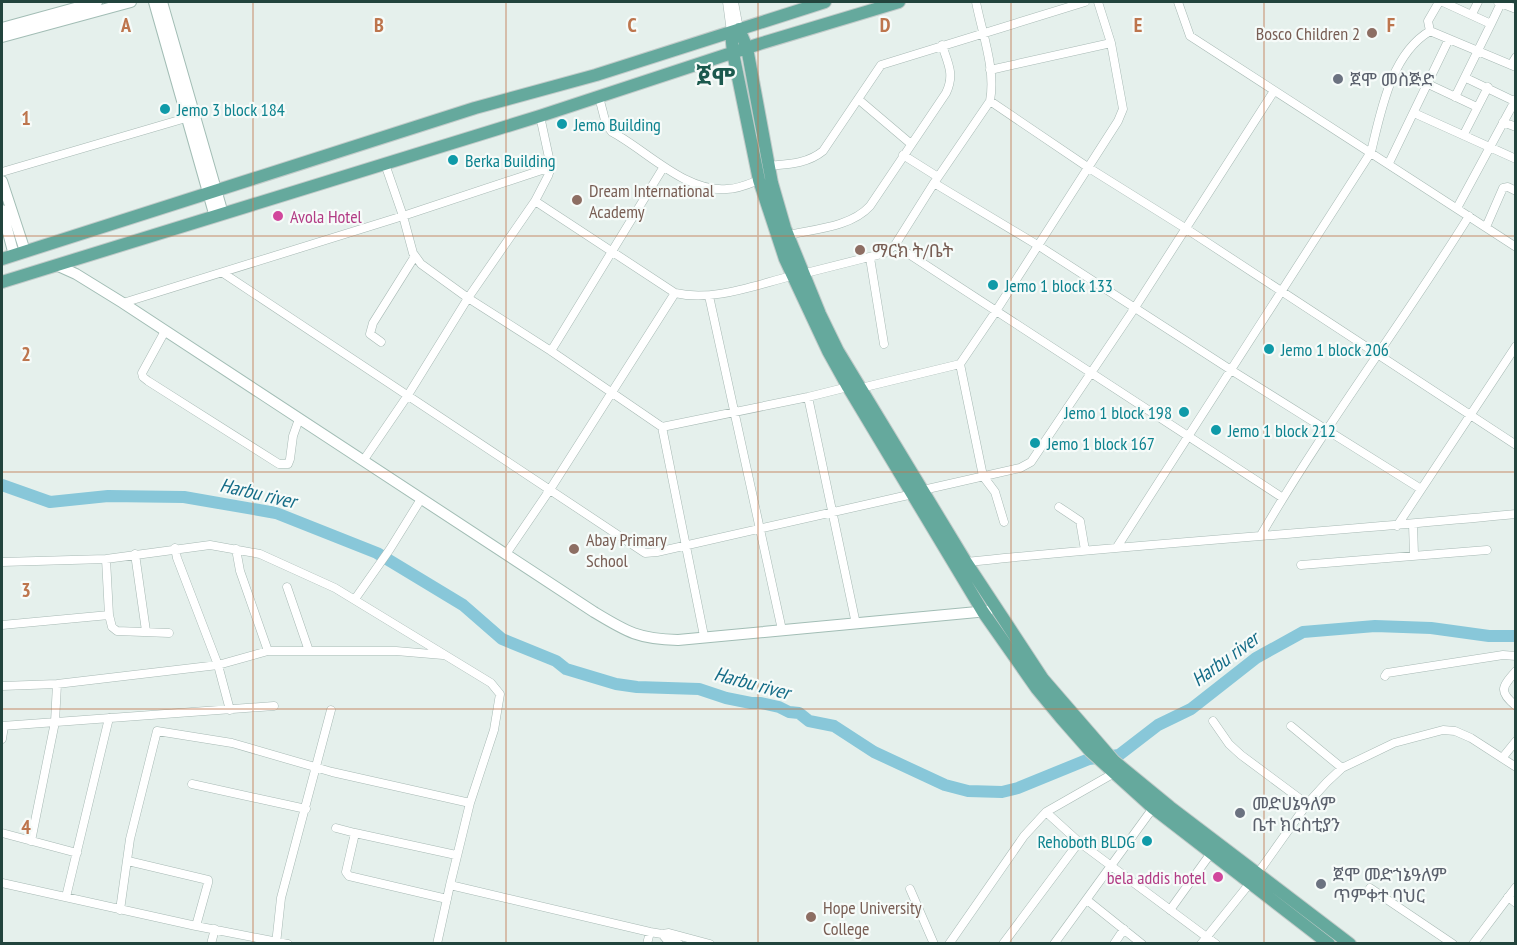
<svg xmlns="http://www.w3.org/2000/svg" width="1517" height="945" viewBox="0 0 1517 945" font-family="'PT Sans Narrow','Noto Sans Ethiopic',sans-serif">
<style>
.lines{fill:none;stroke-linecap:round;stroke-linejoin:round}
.river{stroke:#88c7d9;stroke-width:12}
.street-casing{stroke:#a7b9b4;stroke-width:9}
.secondary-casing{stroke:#a2bdb5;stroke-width:12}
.primary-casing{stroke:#c1cbc9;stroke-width:14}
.street{stroke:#fff;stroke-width:8}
.secondary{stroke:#fff;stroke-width:10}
.primary{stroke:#65a99d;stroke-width:12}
.grid{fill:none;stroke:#bd754d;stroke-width:1.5;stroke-opacity:0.55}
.education-dot{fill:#8d6e63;stroke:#f6fbf9;stroke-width:2}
.worship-dot{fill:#6b7280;stroke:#f6fbf9;stroke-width:2}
.culture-dot{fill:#0f9aa8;stroke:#f6fbf9;stroke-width:2}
.hotel-dot{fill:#d1479c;stroke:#f6fbf9;stroke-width:2}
.labels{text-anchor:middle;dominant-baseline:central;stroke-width:4.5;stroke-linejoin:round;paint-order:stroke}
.education-label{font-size:18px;fill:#785e54;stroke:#f6fbf9;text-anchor:start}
.worship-label{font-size:18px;fill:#5b616d;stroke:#f6fbf9;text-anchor:start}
.culture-label{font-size:18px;fill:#0d838f;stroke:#f6fbf9;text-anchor:start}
.hotel-label{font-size:18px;fill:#b23c85;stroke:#f6fbf9;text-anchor:start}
.water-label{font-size:20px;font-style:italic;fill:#146c87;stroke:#f6fbf9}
.district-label{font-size:24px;font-weight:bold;fill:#1b594e;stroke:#f6fbf9}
.grid-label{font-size:20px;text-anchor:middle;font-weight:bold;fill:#bd754d;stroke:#f6fbf9;stroke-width:4.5;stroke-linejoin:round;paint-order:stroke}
</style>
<rect width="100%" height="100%" fill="#e5f0ec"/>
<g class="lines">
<path class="river" d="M2,485L50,502L108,496L184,497L276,513L377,553L463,605L502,639L556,661L566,669L616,684L637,687L699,689L726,698L751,703H761L779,707L789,712L799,713L809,721L834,726L874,752L945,785L968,791L1002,792L1018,788L1089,759L1119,755L1158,725L1191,709L1256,658L1303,632L1375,626L1431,628L1489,636H1516"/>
<defs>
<path id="street" d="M727,2L731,32
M734,2L739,29
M1178,2L1190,36L1516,247
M1443,2L1491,24L1455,97
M1498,2L1516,9
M1472,14L1478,2
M1491,24L1501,3
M1430,31L1516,67
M1430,31L1428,21L1439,2
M1511,65L1516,57
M990,70L1111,43
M1466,78L1514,101
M1428,84L1477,107
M599,97L606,124L612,132C646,150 686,193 727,189C738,189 749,184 759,180
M858,99L911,144
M990,101L1089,168L1185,228L1516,445
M1414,113L1516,159
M1503,122L1516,127
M1464,134L1488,87
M903,155L938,177
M1389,163L1449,39
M385,164L403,216L551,167
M768,166C788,164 807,164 823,151L881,65L1085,2
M2,172L186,118
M934,183L1039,246L1231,370L1421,489
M535,201L675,293C713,302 755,285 792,276
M1457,208L1516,99
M1486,227L1503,188L1508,187L1516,191
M788,235C815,229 851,227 870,206L946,93C955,74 948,64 942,45
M895,245L1283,498
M870,258L884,344
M223,273L645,553L657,552L913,494
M802,274L885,253L895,245L934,183L990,101C996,69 982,33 976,2
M709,296L782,630
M123,303L403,216L413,253L421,264L468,298L551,351L662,427L808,397L848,387
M165,331L142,373L143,377L148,381L279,464H288L290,459L293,436L299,419
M381,342L370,334L373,323L415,256
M551,351L663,168
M960,364L983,476L995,492L1004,522
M861,388L960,364L996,311L1118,121L1123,109L1111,43L1098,2
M808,397L856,624
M662,427L704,636
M363,461L408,395L468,298L535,201L548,176L551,167L540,116
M923,490L1020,468L1031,462L1134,309L1274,91
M1059,507L1080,521L1085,550
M1413,524L1414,555
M1397,526L1516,346
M1261,535C1325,425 1402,324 1469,216
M1117,547L1371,152C1381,111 1391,54 1430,31
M175,548L177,558L218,665L230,710
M236,549L240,571L268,651
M135,554L146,631
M506,554L551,488L675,293
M2,562L106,559L210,545L260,554L335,588L491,683L500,694L494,730L470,803L450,885
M966,562C1149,543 1332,532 1516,514
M1301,565L1487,550
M287,587L309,651
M355,599L390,549L421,499
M109,615L112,627L117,631L169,633
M2,625L109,615L106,559
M1516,671C1502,687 1498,691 1516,706
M1385,676L1387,673L1503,655L1516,656
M2,686L57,684L218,665L268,651H396L443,655
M1213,721L1229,744L1241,755L1307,804
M2,726L274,706
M1291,726L1342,768
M2,739L4,726
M1503,757L1516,741
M192,784L306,809
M1046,812L1079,842L1216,944
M336,828L355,833
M2,833L77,853
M31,841L55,722L57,684
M128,861L208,880V883L196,926
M2,883L196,926L288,944
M1370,888L1453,944
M910,889L934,944
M66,897L109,718
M1508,897L1516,903
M447,899L349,876L346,872L355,833L456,855
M1087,900L1142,944
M120,910L130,839L157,731L232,743L332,772L470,803
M1170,910L1211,853
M662,934L667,940L679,944
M211,944L215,929
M276,944L281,898L331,710
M437,944L450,885L650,932L662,934L669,933L710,944
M647,944L650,932
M949,944L1024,836L1046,812L1116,772
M1003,944L1079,842
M1054,944L1153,808
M1114,944L1124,929
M1201,944L1258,873L1307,804L1327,782L1342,768L1394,743L1443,730L1455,731L1471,738L1516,767
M1473,944L1516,887"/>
<path id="secondary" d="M154,2L215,217
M162,2L223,214
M2,28L97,2
M2,37L131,2
M2,181L25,251
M2,210L14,255
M56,265L76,274L123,303L594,612C627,632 638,639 678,640L988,611"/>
<path id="primary" d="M739,29L747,48L772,183L785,228L820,314L838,351L966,562L1043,679L1114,761L1170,807L1350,944
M731,32L733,53L759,180L785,259L828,351L848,387L983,612L1037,689L1061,718L1090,751L1153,808L1329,944
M2,259L475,108L596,75L825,2
M2,282L540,116L759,44L899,2"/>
</defs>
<use href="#street" class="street-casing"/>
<use href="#secondary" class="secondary-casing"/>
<use href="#primary" class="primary-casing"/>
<use href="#street" class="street"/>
<use href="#secondary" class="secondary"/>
<use href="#primary" class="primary"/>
</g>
<path class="grid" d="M253,2V944M506,2V944M758,2V944M1011,2V944M1264,2V944M2,236H1516M2,472H1516M2,709H1516"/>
<g class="education-dot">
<circle cx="1372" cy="33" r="6"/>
<circle cx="577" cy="200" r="6"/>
<circle cx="860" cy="250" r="6"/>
<circle cx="574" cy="549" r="6"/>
<circle cx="811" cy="917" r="6"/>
</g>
<g class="worship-dot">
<circle cx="1338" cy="79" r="6"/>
<circle cx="1240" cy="813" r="6"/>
<circle cx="1321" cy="884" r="6"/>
</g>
<g class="culture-dot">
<circle cx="165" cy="109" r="6"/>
<circle cx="562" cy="124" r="6"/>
<circle cx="453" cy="160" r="6"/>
<circle cx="993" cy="285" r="6"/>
<circle cx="1269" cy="349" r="6"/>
<circle cx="1184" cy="412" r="6"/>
<circle cx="1216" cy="430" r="6"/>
<circle cx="1035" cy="443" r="6"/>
<circle cx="1147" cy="841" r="6"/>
</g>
<g class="hotel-dot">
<circle cx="278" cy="216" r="6"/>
<circle cx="1218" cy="877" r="6"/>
</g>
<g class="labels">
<g class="education-label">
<text x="1360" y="33" text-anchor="end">Bosco Children 2</text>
<text x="589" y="190">Dream International<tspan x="589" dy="21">Academy</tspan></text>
<text x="872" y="250">ማርክ ት/ቤት</text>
<text x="586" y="539">Abay Primary<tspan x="586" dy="21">School</tspan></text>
<text x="823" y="907">Hope University<tspan x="823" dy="21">College</tspan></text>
</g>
<g class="worship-label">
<text x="1350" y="79">ጀሞ መስጅድ</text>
<text x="1252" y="803">መድሀኔዓለም<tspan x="1252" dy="21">ቤተ ክርስቲያን</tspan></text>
<text x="1333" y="874">ጀሞ መድኀኔዓለም<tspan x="1333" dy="21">ጥምቀተ ባህር</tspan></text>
</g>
<g class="culture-label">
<text x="177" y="109">Jemo 3 block 184</text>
<text x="574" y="124">Jemo Building</text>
<text x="465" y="160">Berka Building</text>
<text x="1005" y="285">Jemo 1 block 133</text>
<text x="1281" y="349">Jemo 1 block 206</text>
<text x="1172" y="412" text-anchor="end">Jemo 1 block 198</text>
<text x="1228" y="430">Jemo 1 block 212</text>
<text x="1047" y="443">Jemo 1 block 167</text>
<text x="1135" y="841" text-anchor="end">Rehoboth BLDG</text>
</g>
<g class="hotel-label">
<text x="290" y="216">Avola Hotel</text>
<text x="1206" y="877" text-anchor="end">bela addis hotel</text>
</g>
<g class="water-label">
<text transform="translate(258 493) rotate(13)">Harbu river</text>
<text transform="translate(1225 659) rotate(-36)">Harbu river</text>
<text transform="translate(752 683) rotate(15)">Harbu river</text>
</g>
<g class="district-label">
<text x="716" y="76">ጀሞ</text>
</g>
</g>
<g class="grid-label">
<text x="126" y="32">A</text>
<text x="379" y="32">B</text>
<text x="632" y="32">C</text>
<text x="885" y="32">D</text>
<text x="1138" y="32">E</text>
<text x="1391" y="32">F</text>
<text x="26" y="125">1</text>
<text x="26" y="361">2</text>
<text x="26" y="597">3</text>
<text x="26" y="834">4</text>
</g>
<rect width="1517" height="945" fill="none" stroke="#22443d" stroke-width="6"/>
</svg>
